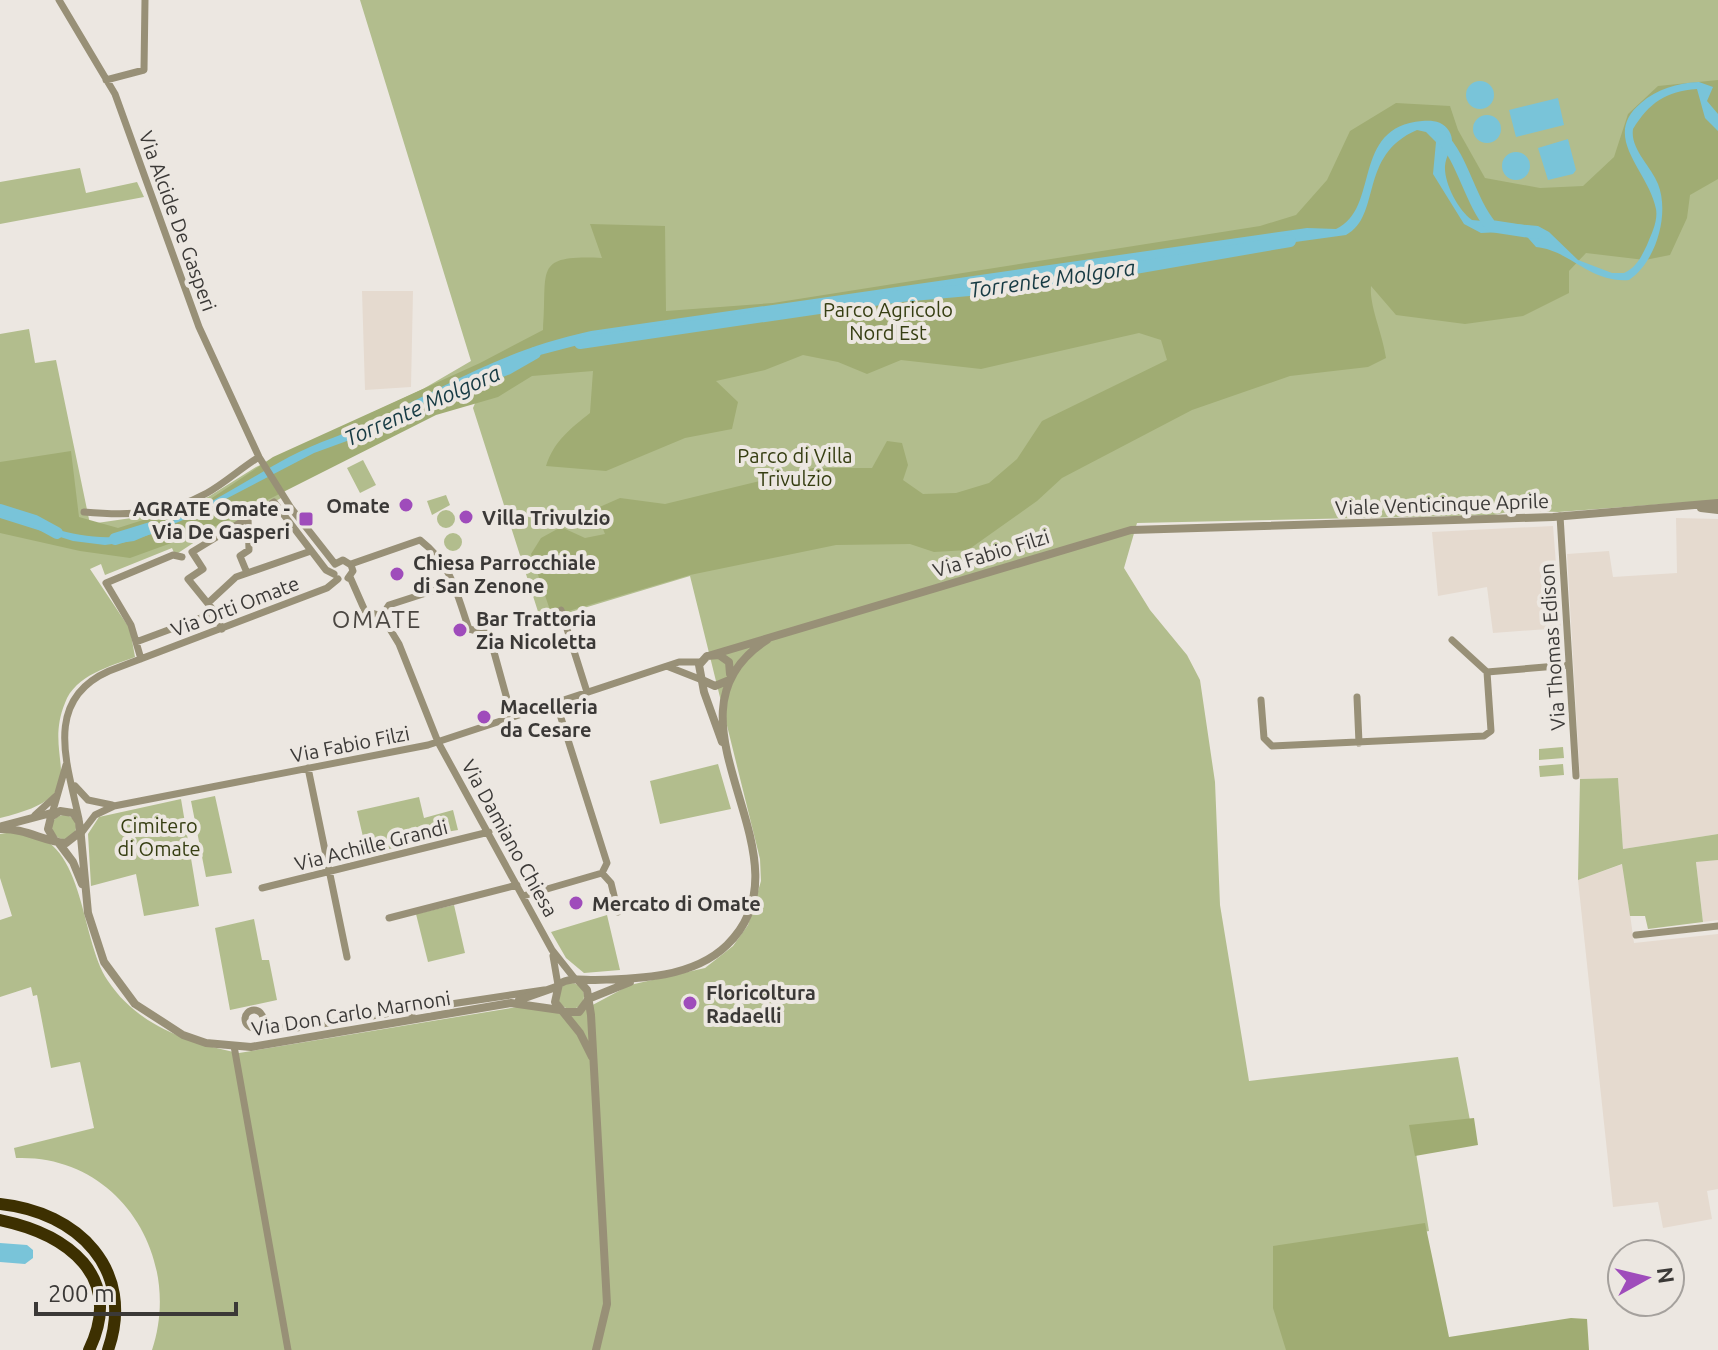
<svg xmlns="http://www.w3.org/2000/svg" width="1718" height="1350" viewBox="0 0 1718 1350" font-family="Ubuntu,sans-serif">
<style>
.built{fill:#e5dacf}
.green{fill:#b2bd8d}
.forest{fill:#a0ac73}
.water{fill:#79c4d9}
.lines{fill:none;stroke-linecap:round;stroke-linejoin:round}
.river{stroke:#79c4d9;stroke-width:12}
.minor{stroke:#989077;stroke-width:7}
.tertiary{stroke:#989077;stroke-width:8}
.motorway{stroke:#3d3001;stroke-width:12}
.poi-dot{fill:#9f4cbb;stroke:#ece7e1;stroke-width:3}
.labels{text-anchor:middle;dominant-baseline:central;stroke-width:8;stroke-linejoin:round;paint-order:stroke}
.street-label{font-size:20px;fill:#3b3937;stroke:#ece7e1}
.park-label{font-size:20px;fill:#363e12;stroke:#ece7e1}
.poi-label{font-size:20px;font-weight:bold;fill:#3b3937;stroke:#ece7e1;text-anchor:start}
.water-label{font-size:22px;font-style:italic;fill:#163a43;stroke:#ece7e1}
.quarter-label{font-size:24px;letter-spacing:2px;fill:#4b4742;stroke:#ece7e1}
</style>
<rect width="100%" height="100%" fill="#ece7e1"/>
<path class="built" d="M362,291H413L411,387L365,390Z
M1676,518L1718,519V834L1623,849L1618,778L1580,779L1567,554L1609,551L1613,577L1677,573Z
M1553,526L1561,628L1493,633L1487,587L1438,596L1432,532Z
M1718,860V920L1703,922L1696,861Z
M1623,864L1634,943L1718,934V1189L1707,1191L1712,1219L1663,1228L1658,1202L1613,1207L1578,880Z"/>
<path class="green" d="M360,0H1718V500L1558,512L1532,511L1530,507L1494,515L1137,523L1124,568L1150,610L1187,655L1200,680L1215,782L1220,905L1249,1081L1458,1057L1472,1131L1416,1153L1429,1231L1347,1246L1298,1350H152C183,1257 119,1154 16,1158L14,1148L94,1128L80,1062L51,1068L37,995L33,996L31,987L0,997V920L12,916L0,878V834C88,817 76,933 108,981C138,1026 189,1043 239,1053L523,1006L572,1016L630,985L705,968L733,946L748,925L761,881L760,859L690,576L541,621L473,408L476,401L472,389L277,479L286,495L214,538L210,532L175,555L172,548L105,575L101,564L90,569L130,629L135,657C111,666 75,675 65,703C40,763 101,794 0,818V334L29,329L35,363L56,360L90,524L166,513L208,497L256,467L423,389L471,361Z
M80,168L86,193L137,182L144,197L0,224V182Z
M363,460L376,485L360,493L347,468Z
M446,495L450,505L432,515L427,501Z
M437 519a9 9 0 1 1 18 0a9 9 0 1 1-18 0Z
M444 542a9 9 0 1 1 18 0a9 9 0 1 1-18 0Z
M1563,747L1564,758L1539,760V749Z
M718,764L731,809L660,824L650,781Z
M1563,764L1564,775L1540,777L1539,766Z
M1618,778L1623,849L1718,834V860L1696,862L1703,922L1648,929L1645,916H1630L1622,864L1578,880L1580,779Z
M215,796L232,873L206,877L191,801Z
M419,797L424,818L453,810L458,830L428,835L429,840L367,854L357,811Z
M181,799L199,906L144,916L136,874L91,886L88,834L99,817Z
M52 827a12 12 0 1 1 24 0a12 12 0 1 1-24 0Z
M454,905L465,953L428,962L416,914Z
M607,915L620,970L584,973L566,958L551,932Z
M254,919L262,960H269L277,1000L230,1010L215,928Z
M558 996a13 13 0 1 1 26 0a13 13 0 1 1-26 0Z"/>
<path class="forest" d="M1718,80V179L1690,195L1687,218L1670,255L1645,260L1586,253L1569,271V293L1523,316L1465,324L1396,315L1371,286C1369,305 1383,335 1386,358L1368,367L1290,376L1192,410L1062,478L1037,501L968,550L934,552L910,544L836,545L690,575L552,616L531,554L541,538L561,527L585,538L605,534L595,509L620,498L665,504L813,468H872L887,441L902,443L908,465L903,480L923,494L956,493L989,483L1017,459L1042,421L1167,360L1161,340L1139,333L981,369L901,360L867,374L838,362L803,355L765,370L716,381L738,402L732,429L685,438L606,471L546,466C554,441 570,429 590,413L593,371L532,376L498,397L436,415L210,529L130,558L80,551L0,533V462L71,451L79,517L118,528L212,498L273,457L480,363L543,330C548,269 532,255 602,258L590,224L665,226L666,311L773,303L1260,226L1296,215L1327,180L1350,131L1396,103L1450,106L1458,130L1485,178L1540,188L1583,186L1614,157L1628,114L1658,86Z
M1474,1118L1478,1145L1415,1156L1409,1125Z
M1425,1223L1449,1337L1571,1318L1587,1319L1589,1350H1286L1273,1308V1246Z"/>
<path class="water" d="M1466 95a14 14 0 1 1 28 0a14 14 0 1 1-28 0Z
M1699,82L1713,87L1707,101L1718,114V131L1705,118L1697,89C1666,91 1649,103 1633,129C1630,149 1651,166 1658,184C1670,214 1656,262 1629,280C1589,283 1570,250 1536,247L1522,231L1481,233L1464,224L1433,174L1436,142L1426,132L1417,130C1358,155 1382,216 1346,235L601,339L517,361L480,381L432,398L377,430L314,453L197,514L134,541L105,545L73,541L0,518V512C40,524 82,542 125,536C173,530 244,481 289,457C317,442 349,433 378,419C455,381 505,350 591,331L1307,228L1336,229C1381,209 1350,127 1422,121C1432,120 1443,121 1449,131C1457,144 1446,153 1445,166C1444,183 1458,210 1472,220L1538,226L1549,232L1578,260L1612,273H1624C1637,267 1641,257 1647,245C1652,233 1658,221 1656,209C1649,171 1600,137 1641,103C1657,89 1677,83 1699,82Z
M1558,98L1564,125L1516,137L1509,110Z
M1473 129a14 14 0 1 1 28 0a14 14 0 1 1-28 0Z
M1568,139L1576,170L1573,174L1548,180L1538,148Z
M1502 166a14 14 0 1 1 28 0a14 14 0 1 1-28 0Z
M0,1243L27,1245L33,1250V1258L25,1264L0,1262Z"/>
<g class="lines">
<path class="river" d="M1441,137C1463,159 1469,199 1491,226L1537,233
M580,343L901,296L1049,283L1290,241
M469,384L507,369L535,353
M0,510L35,521L57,533
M115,539L154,527"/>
<path class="minor" d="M59,0L115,94L199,327L259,457L291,508L335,564
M106,80L144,70L145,0
M84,512C128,516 167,515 207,493C225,483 241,468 259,457
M1560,516L1576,776
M335,564L343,560L351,565L353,571L348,578
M351,564L420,540C452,565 456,592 469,629L489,634L512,717
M247,573L240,556L249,550L248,518
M350,577L365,611L382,616
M208,603L236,577L311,551
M561,610L587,692
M382,616L399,644L438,742L552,950L575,979
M382,616L389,605L454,584
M222,629L214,611L188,579L203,569L192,552L274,502L326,570L334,574
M1452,640L1487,672L1569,665
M136,642L206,616
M141,659L131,625L106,583L173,555L182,557
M669,667L702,680
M1357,697L1359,743
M1261,700L1264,738L1272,746L1484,736L1491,731L1487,672
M308,768L347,957
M75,786L88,800L112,805
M52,814L66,765
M35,815L56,796
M79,819C67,763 43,700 109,671L327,588L338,579
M79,836L95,815L114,806L428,745L679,662H701
M602,873L611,883L618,912
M262,888L489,832
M523,896L602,873L607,863L556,702
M389,918L517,885
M1636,935L1718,926
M553,956L558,985
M245 1019a9 9 0 1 1 18 0a9 9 0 1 1-18 0Z
M412,1015L411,1010L544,990
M262,1023L290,1029L391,1013L404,1005L411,1010
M234,1046L288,1350"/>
<path class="tertiary" d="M1701,508L1718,510
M708,656L1131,530L1553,517L1718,503
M702,680L715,686L727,681
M722,742L704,692L699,665L707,656L719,655L729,662L730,674
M2,826L55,812
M80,826L88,913L104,962L135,1004L183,1035L206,1043L251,1047L511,1003L560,1010
M0,829C26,828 44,842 66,843L80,832L79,822L73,813L60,811L51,817L48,829L55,841
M58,842L73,862L82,884
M579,981L587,990L591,1015L607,1304L596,1350
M588,999L630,982
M519,1000L556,987
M564,1012H579L588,1000
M592,1057L580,1033L555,1002L559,984C570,977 582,980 594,980C638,979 693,978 727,945C819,856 647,717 767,640"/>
<path class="motorway" d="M0,1204C78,1212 136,1270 108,1350
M0,1220C67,1234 125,1276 89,1350"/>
</g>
<g class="poi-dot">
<circle cx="406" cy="505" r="8"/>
<circle cx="466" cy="517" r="8"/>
<rect x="298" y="511" width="16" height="16" rx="4"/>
<circle cx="397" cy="574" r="8"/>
<circle cx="460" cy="630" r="8"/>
<circle cx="484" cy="717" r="8"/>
<circle cx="576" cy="903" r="8"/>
<circle cx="690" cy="1003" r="8"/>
</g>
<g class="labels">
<g class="street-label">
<text transform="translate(178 221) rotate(70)">Via Alcide De Gasperi</text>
<text transform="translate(1442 504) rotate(-2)">Viale Venticinque Aprile</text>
<text transform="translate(991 553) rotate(-17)">Via Fabio Filzi</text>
<text transform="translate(235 606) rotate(-21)">Via Orti Omate</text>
<text transform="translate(1552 647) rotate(-94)">Via Thomas Edison</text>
<text transform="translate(350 744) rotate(-11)">Via Fabio Filzi</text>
<text transform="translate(510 838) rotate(61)">Via Damiano Chiesa</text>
<text transform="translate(371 845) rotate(-14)">Via Achille Grandi</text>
<text transform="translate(351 1013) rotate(-9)">Via Don Carlo Marnoni</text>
</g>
<g class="park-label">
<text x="888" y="309">Parco Agricolo<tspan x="888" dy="23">Nord Est</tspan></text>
<text x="795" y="455">Parco di Villa<tspan x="795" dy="23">Trivulzio</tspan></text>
<text x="159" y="825">Cimitero<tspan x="159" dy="23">di Omate</tspan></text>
</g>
<g class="poi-label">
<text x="390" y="505" text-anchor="end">Omate</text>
<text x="290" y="508" text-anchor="end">AGRATE Omate -<tspan x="290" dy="23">Via De Gasperi</tspan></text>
<text x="482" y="517">Villa Trivulzio</text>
<text x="413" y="562">Chiesa Parrocchiale<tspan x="413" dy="23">di San Zenone</tspan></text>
<text x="476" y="618">Bar Trattoria<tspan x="476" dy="23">Zia Nicoletta</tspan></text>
<text x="500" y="706">Macelleria<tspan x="500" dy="23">da Cesare</tspan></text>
<text x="592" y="903">Mercato di Omate</text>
<text x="706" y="992">Floricoltura<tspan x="706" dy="23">Radaelli</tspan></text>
</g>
<g class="water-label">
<text transform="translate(1052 278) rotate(-8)">Torrente Molgora</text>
<text transform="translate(422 405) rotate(-24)">Torrente Molgora</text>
</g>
<g class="quarter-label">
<text x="377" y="619">OMATE</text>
</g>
</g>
<g transform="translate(1646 1278) rotate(82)"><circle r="38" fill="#ece7e1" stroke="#a5a19d" stroke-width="2"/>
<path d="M0-6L14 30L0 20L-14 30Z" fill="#9f4cbb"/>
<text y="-12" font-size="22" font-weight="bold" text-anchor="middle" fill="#3b3937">N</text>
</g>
<path d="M36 1302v12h200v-12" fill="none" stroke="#3b3937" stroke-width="4"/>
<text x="48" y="1302" font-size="24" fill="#3b3937" stroke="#ece7e1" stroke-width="6" paint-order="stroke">200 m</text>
</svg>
